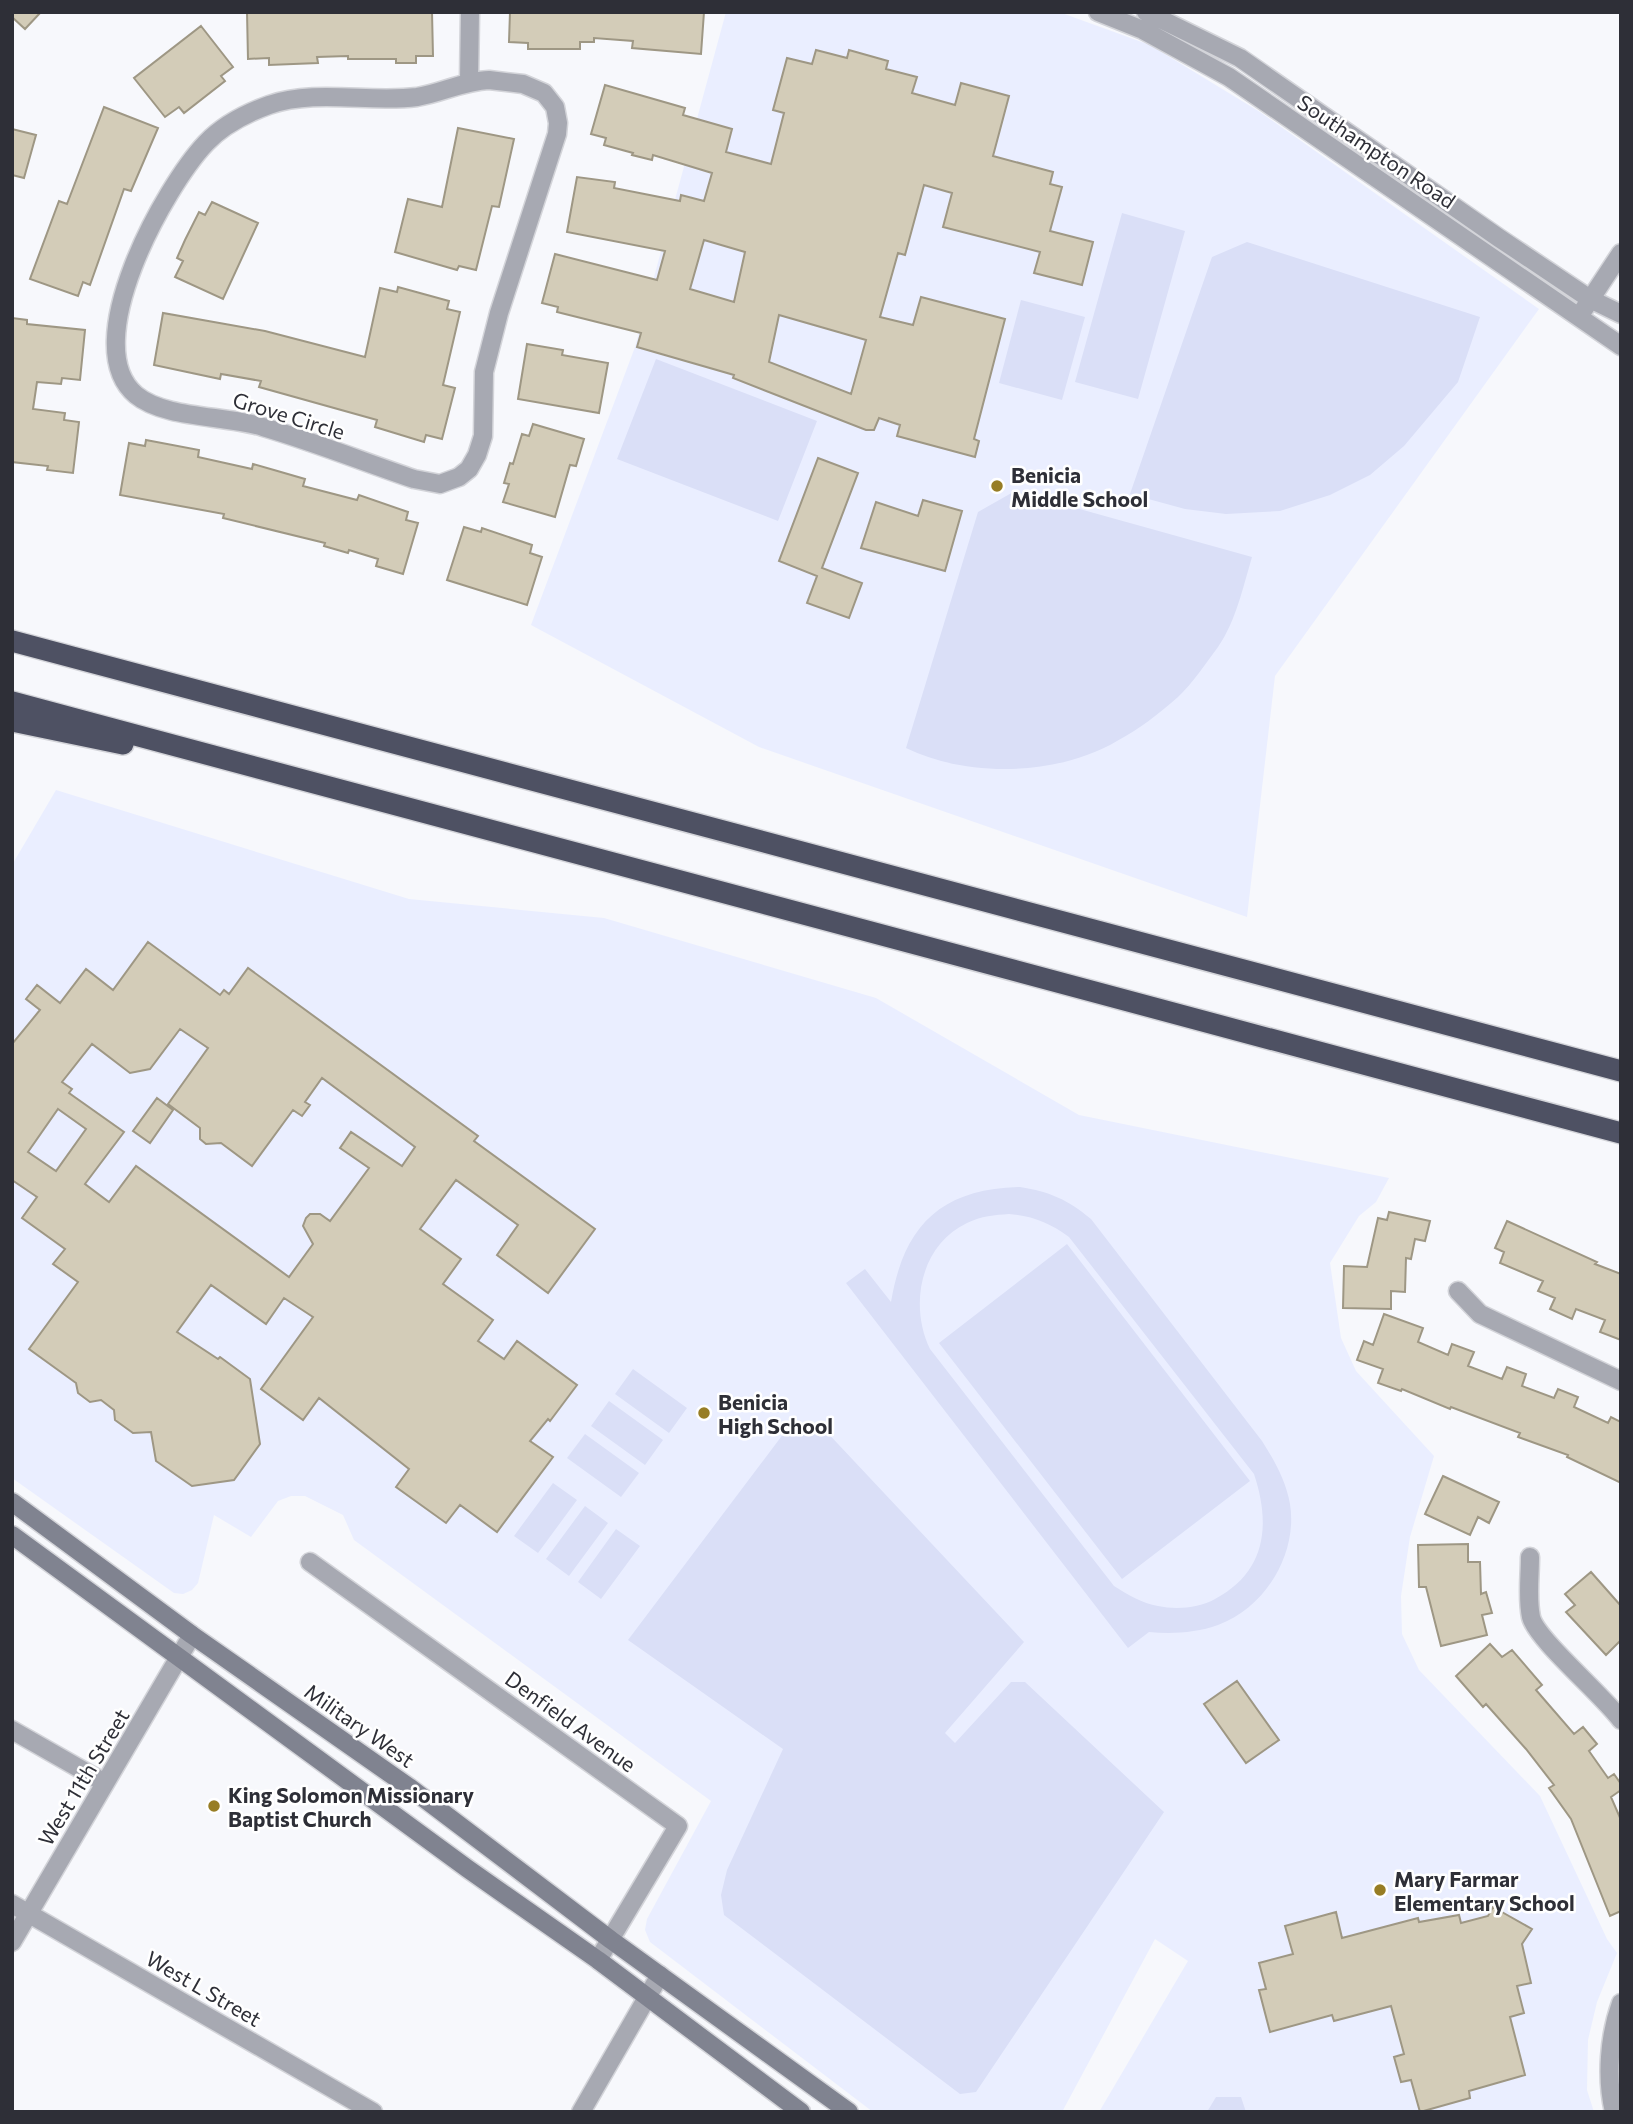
<svg xmlns="http://www.w3.org/2000/svg" width="1633" height="2124" viewBox="0 0 1633 2124" font-family="Commissioner,sans-serif">
<style>
.built{fill:#eaeeff}
.green{fill:#dadff7;fill-rule:evenodd}
.building{fill:#d3ccb8;stroke:#9e9784;stroke-width:2;fill-rule:evenodd}
.lines{fill:none;stroke-linecap:round;stroke-linejoin:round}
.minor-casing{stroke:#d3d4d9;stroke-width:21}
.tertiary-casing{stroke:#d3d4d9;stroke-width:21}
.secondary-casing{stroke:#d3d4d9;stroke-width:21}
.motorway-casing{stroke:#d3d4d9;stroke-width:24}
.minor{stroke:#a7a9b2;stroke-width:18}
.tertiary{stroke:#a7a9b2;stroke-width:18}
.secondary{stroke:#808390;stroke-width:18}
.motorway{stroke:#4e5163;stroke-width:21}
.poi-dot{fill:#977d25;stroke:#fff;stroke-width:2.5}
.labels{text-anchor:middle;dominant-baseline:central;stroke-width:5;stroke-linejoin:round;paint-order:stroke}
.street-label{font-size:21px;fill:#2e2f37;stroke:#fff}
.poi-label{font-size:21px;font-weight:bold;fill:#2e2f37;stroke:#fff;text-anchor:start}
</style>
<rect width="100%" height="100%" fill="#f7f8fc"/>
<path class="built" d="M726,12H1059L1150,45L1260,112L1539,309L1275,676L1247,917L759,747L531,625L635,347Z
M56,790L409,899L604,918L876,998L1079,1115L1389,1178L1376,1202L1359,1216L1330,1263L1341,1338L1356,1371L1434,1456L1410,1537L1401,1596L1402,1634L1419,1670L1540,1796L1607,1939L1617,1953L1597,2002L1588,2040L1587,2090L1594,2112H1099L1188,1961L1155,1939L1062,2112H873L650,1942L645,1930L647,1919L711,1801L354,1540L343,1515L305,1496H291L278,1501L251,1537L214,1515L198,1583L192,1590L183,1594L174,1593L12,1478V865Z"/>
<path class="green" d="M1122,213L1185,231L1138,399L1075,382Z
M1247,242L1480,317L1458,382L1404,446L1370,475L1330,495L1280,511L1226,514L1185,509L1130,494L1212,257Z
M1021,300L1085,317L1062,400L999,383Z
M656,359L817,421L778,521L617,459Z
M1015,491L1252,557C1243,587 1236,621 1218,647C1206,663 1192,684 1178,697C1160,713 1138,730 1117,741C1058,776 967,778 906,748L978,512Z
M1020,1187C1050,1192 1067,1199 1091,1219L1262,1441C1274,1460 1286,1481 1290,1504C1298,1554 1265,1608 1218,1625C1196,1633 1171,1634 1149,1632L1128,1648L846,1283L865,1269L891,1302C904,1225 941,1189 1020,1187ZM1009,1214C1033,1216 1050,1223 1069,1237L1254,1474C1271,1525 1266,1572 1215,1599C1199,1608 1176,1610 1158,1606C1142,1603 1128,1595 1114,1586L930,1349C909,1306 920,1245 967,1223C981,1216 995,1215 1009,1214Z
M1067,1244L1250,1481L1122,1579L939,1343Z
M633,1369L687,1408L669,1433L615,1394Z
M609,1401L663,1440L645,1465L591,1426Z
M823,1428L1024,1642L945,1733L955,1743L1011,1682H1025L1164,1812L976,2092L960,2094L724,1915L721,1895L727,1870L783,1749L628,1640L787,1429Z
M585,1434L639,1473L621,1497L567,1458Z
M553,1483L577,1500L538,1553L514,1536Z
M585,1506L608,1523L569,1576L546,1559Z
M616,1529L640,1546L601,1599L578,1582Z
M1216,2097H1241L1246,2112H1207Z"/>
<path class="building" d="M12,12H41L25,29L12,17Z
M247,12H432L433,56H416V63H396V59H348V56L317,57L318,63L269,65V58L248,59Z
M510,12H704L701,54L632,48L633,41L594,38V42H580V49H528V43L509,42Z
M201,26L233,67L221,76L225,81L184,113L179,107L165,117L134,78Z
M816,50L847,58L849,50L888,61L886,69L917,77L912,93L955,105L961,83L1009,96L993,156L1053,172L1050,184L1062,187L1050,231L1093,242L1082,285L1034,273L1040,252L943,227L952,193L924,185L905,255L898,253L880,317L913,325L921,297L1005,319L974,439L979,441L975,457L897,436L900,425L879,418L874,430H866L733,378L734,375L637,347L641,333L557,312L558,307L542,303L555,254L657,280L665,251L567,232L577,177L615,182L614,188L680,201L681,195L704,201L712,173L653,155L652,160L632,155L633,153L604,145L606,138L591,134L605,85L685,108L683,115L732,129L726,152L771,164L784,113L773,110L787,58L812,64ZM704,240L745,252L734,302L690,289ZM779,315L866,340L851,394L769,362Z
M104,107L158,128L131,191L124,189L90,285L83,282L78,296L30,279L59,201L67,204Z
M458,128L514,139L499,207L492,206L476,270L459,266L457,270L395,252L408,199L442,207Z
M12,129L36,135L24,178L12,175Z
M212,202L258,223L223,299L175,277L183,261L177,258L185,240L199,212L205,215Z
M398,287L449,301L447,309L460,312L443,385L455,388L442,439L426,435L424,442L375,427L377,420L259,387L261,381L221,374L220,379L154,365L163,313L265,331L365,357L380,288L397,292Z
M12,318L27,320V324L85,330L80,380L62,378L61,384L37,382L33,409L65,413L64,420L79,422L73,473L47,470L48,466L12,462Z
M527,344L563,350L562,355L608,363L599,413L518,399Z
M533,424L584,439L576,466L570,465L555,517L503,502L509,484L504,483L510,463L513,464L522,434L529,436Z
M146,440L199,450L198,457L252,469L253,464L274,470L305,479L303,486L357,500L359,495L408,512L406,520L418,523L403,574L376,566L378,559L349,550L348,553L324,546L325,543L223,518L224,514L120,495L129,443L145,446Z
M818,458L858,473L822,568L862,583L849,618L807,603L817,576L779,561Z
M923,500L962,511L945,571L861,548L876,502L918,516Z
M464,527L481,532L482,528L532,545L530,553L542,557L527,605L447,580Z
M148,942L220,995L224,990L229,994L248,968L478,1136L474,1141L595,1229L548,1293L497,1255L518,1225L456,1180L420,1229L461,1259L443,1284L493,1320L478,1341L504,1359L517,1341L577,1385L550,1421L548,1419L530,1441L553,1457L497,1532L460,1505L446,1523L396,1487L409,1469L319,1398L303,1420L261,1389L313,1317L284,1298L266,1324L211,1285L177,1332L218,1359L220,1357L250,1379L260,1444L234,1480L192,1486L156,1461L151,1432L133,1433L115,1420L114,1410L101,1400L90,1402L78,1393L76,1383L29,1349L78,1282L53,1264L65,1249L22,1218L37,1197L12,1180V1044L40,1010L26,999L37,985L60,1003L86,969L113,990ZM180,1029L208,1048L168,1104L200,1128V1139L206,1144L221,1143L252,1166L293,1110L302,1116L310,1105L305,1102L322,1078L415,1147L402,1166L351,1132L340,1148L369,1168L330,1221L320,1214H310L306,1218L303,1226L313,1244L289,1277L136,1166L109,1202L85,1184L124,1132L69,1093L72,1089L62,1082L92,1044L130,1073L150,1069ZM58,1109L86,1129L56,1171L28,1152Z
M157,1098L173,1110L150,1143L133,1131Z
M1389,1212L1430,1221L1425,1241L1415,1239L1411,1259L1406,1258L1405,1292L1391,1291V1309L1343,1308L1344,1266L1367,1267L1378,1218L1387,1220Z
M1507,1221L1597,1262L1595,1264L1621,1274V1340L1600,1332L1605,1320L1576,1309L1572,1319L1550,1309L1555,1298L1538,1291L1543,1281L1500,1263L1504,1252L1495,1248Z
M1384,1314L1423,1328L1418,1342L1448,1355L1452,1344L1474,1352L1468,1366L1502,1379L1507,1367L1526,1374L1522,1386L1554,1398L1558,1389L1578,1397L1574,1407L1608,1423L1611,1417L1621,1422V1483L1567,1457L1568,1455L1518,1437L1520,1433L1451,1407L1450,1409L1402,1389L1401,1391L1378,1383L1383,1369L1357,1360L1364,1341L1373,1345Z
M1443,1476L1499,1502L1489,1523L1478,1517L1470,1535L1425,1514Z
M1468,1544V1562H1480L1481,1594L1486,1592L1492,1613L1482,1615L1487,1635L1441,1646L1426,1587H1419L1418,1545Z
M1591,1572L1621,1606V1640L1606,1655L1566,1612L1575,1605L1565,1594Z
M1490,1644L1502,1657L1512,1650L1542,1685L1536,1690L1574,1734L1583,1727L1597,1744L1589,1751L1608,1778L1614,1774L1621,1784V1790L1611,1797L1621,1820V1911L1610,1916L1571,1819L1549,1788L1554,1785L1526,1749L1486,1704L1483,1707L1456,1676Z
M1237,1681L1279,1740L1246,1763L1204,1704Z
M1493,1907L1532,1929L1522,1944L1531,1983L1517,1986L1524,2013L1510,2017L1525,2075L1469,2091L1470,2098L1420,2112L1411,2080L1401,2082L1394,2057L1404,2054L1391,2006L1334,2021L1332,2015L1270,2032L1259,1990L1266,1989L1259,1963L1293,1954L1285,1926L1336,1912L1342,1938L1418,1918L1419,1922L1459,1915L1461,1923L1488,1916Z"/>
<g class="lines">
<defs>
<path id="minor" d="M489,80L523,84L544,93L555,107L558,123L557,134L499,313L484,372L483,436L477,455L469,469L459,477L440,484L414,479C364,462 314,442 263,427C226,415 165,419 136,395C76,345 165,186 206,143C222,126 247,113 269,105C316,89 369,103 417,97C442,93 463,81 489,80Z
M469,81L470,12
M1458,1291L1480,1314L1621,1381
M1530,1557C1530,1577 1527,1598 1531,1617C1536,1639 1603,1695 1621,1720
M310,1562L678,1826L598,1960
M12,1730L105,1783
M12,1904L373,2112
M12,1942L192,1635
M581,2112L660,1975
M1614,2112C1606,2078 1609,2036 1621,2003"/>
<path id="tertiary" d="M1098,12L1143,30L1229,77L1621,346
M1146,12L1240,58L1499,238L1590,299L1621,314
M1584,309L1621,253"/>
<path id="secondary" d="M12,1502L192,1635L409,1787L611,1940L849,2112
M12,1535L468,1869L598,1960L801,2112"/>
<path id="motorway" d="M12,641L1621,1071
M12,702L1621,1133
M12,721L123,744"/>
</defs>
<use href="#minor" class="minor-casing"/>
<use href="#tertiary" class="tertiary-casing"/>
<use href="#secondary" class="secondary-casing"/>
<use href="#motorway" class="motorway-casing"/>
<use href="#minor" class="minor"/>
<use href="#tertiary" class="tertiary"/>
<use href="#secondary" class="secondary"/>
<use href="#motorway" class="motorway"/>
</g>
<g class="poi-dot">
<circle cx="997" cy="486" r="7"/>
<circle cx="704" cy="1413" r="7"/>
<circle cx="214" cy="1806" r="7"/>
<circle cx="1380" cy="1890" r="7"/>
</g>
<g class="labels">
<g class="street-label">
<text transform="translate(1377 151) rotate(34)">Southampton Road</text>
<text transform="translate(289 415) rotate(17)">Grove Circle</text>
<text transform="translate(571 1721) rotate(36)">Denfield Avenue</text>
<text transform="translate(360 1725) rotate(35)">Military West</text>
<text transform="translate(83 1777) rotate(-59)">West 11th Street</text>
<text transform="translate(204 1988) rotate(30)">West L Street</text>
</g>
<g class="poi-label">
<text x="1011" y="474">Benicia<tspan x="1011" dy="24">Middle School</tspan></text>
<text x="718" y="1401">Benicia<tspan x="718" dy="24">High School</tspan></text>
<text x="228" y="1794">King Solomon Missionary<tspan x="228" dy="24">Baptist Church</tspan></text>
<text x="1394" y="1878">Mary Farmar<tspan x="1394" dy="24">Elementary School</tspan></text>
</g>
</g>
<rect width="1633" height="2124" fill="none" stroke="#2e2f37" stroke-width="28"/>
</svg>
